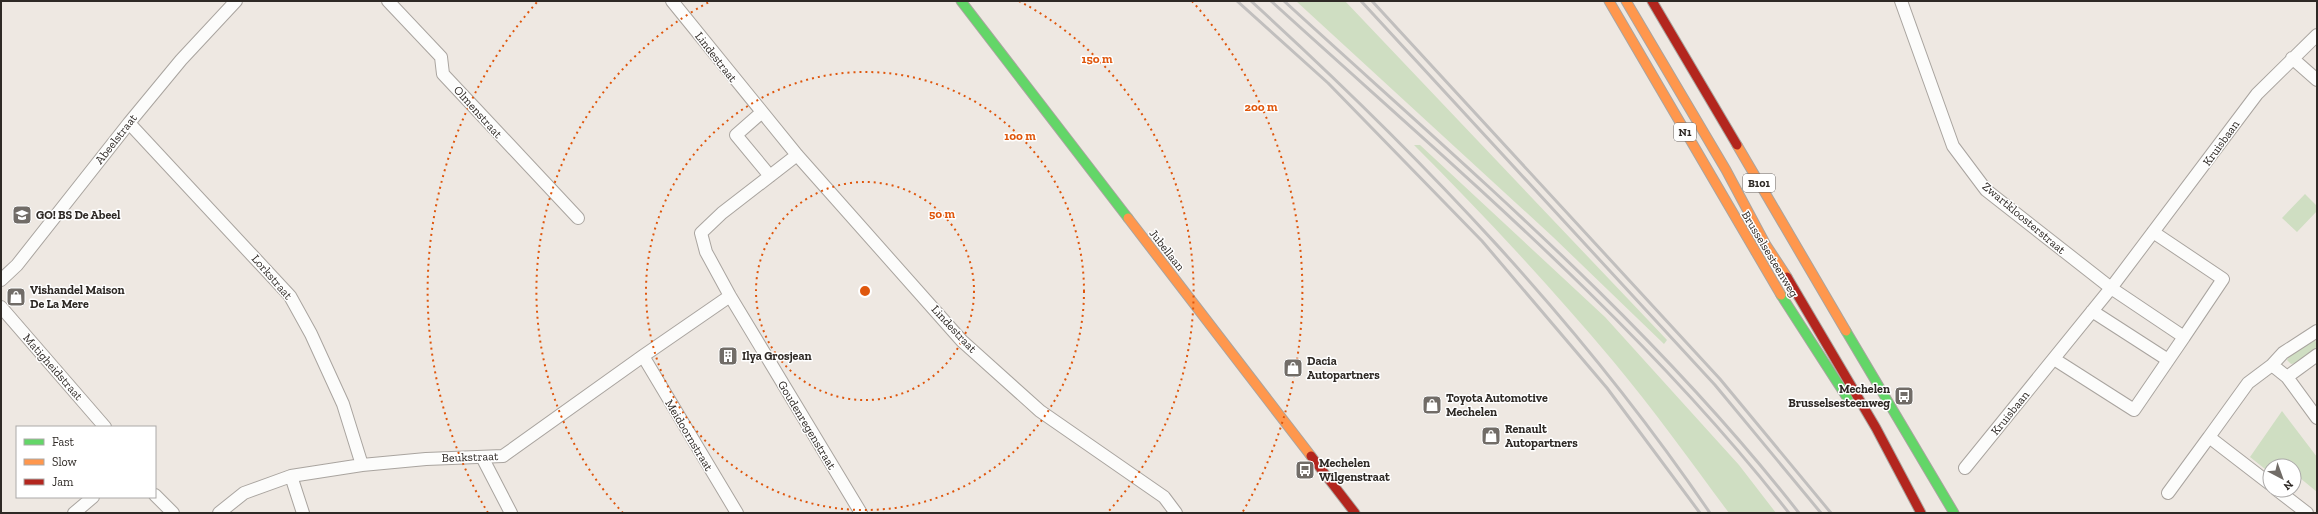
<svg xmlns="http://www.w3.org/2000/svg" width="2318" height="514" viewBox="0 0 2318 514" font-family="'Zilla Slab',serif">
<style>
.green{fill:#cfdec2}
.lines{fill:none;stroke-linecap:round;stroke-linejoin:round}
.street-casing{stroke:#a9a49f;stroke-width:14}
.fast-casing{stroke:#a9a49f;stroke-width:11}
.slow-casing{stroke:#a9a49f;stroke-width:11}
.jam-casing{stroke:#a9a49f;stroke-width:11}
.street{stroke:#fcfcfb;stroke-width:12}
.fast{stroke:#63d668;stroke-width:9}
.slow{stroke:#ff974d;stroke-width:9}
.jam{stroke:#b3261e;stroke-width:9}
.rail{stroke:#c1bfbe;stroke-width:3}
.ring{fill:none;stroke:#df570d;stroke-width:2;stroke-dasharray:2 4}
.labels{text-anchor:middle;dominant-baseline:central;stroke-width:3;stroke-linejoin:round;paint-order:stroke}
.shield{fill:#fff;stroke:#6d6966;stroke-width:1}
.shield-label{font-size:11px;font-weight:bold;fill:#2e2925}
.street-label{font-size:12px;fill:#2e2925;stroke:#fff}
.poi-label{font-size:12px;font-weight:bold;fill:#2e2925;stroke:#fff;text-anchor:start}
.centre{fill:#df570d;stroke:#fff;stroke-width:2}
.ring-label{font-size:12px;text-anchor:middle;font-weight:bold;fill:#df570d;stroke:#fff;stroke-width:3;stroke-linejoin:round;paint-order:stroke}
</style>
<rect width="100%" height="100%" fill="#eee8e2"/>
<path class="green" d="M1296,1H1345L1667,340L1664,344L1553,237Z
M1414,145H1420L1605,317L1739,465L1776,513H1729C1691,462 1654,410 1613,361C1550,286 1483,214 1414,145Z
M2305,194L2317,206V211L2297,232L2282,218Z
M2315,340L2317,345C2313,355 2301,363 2291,364L2287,360C2292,349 2304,342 2315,340Z
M2282,411L2317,457V492L2294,473V466H2270V473L2250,457Z"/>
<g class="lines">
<defs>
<path id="street" d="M388,1L441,57L443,74L578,218
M672,1L797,155L962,341L1040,411L1164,497L1176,513
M1901,1L1953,146L1986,190L2111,288L2184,337L2223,279L2153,232
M2292,58L2317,80
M761,113L736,135L770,176
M129,123L290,296L311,334L343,404L362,465
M797,155L722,213L701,233L706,252L730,296L861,513
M1,280L17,265L129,123L181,60L236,1
M1,307L105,427
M2092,311L2168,360
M643,356L737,513
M2054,359L2134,410L2184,337
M2272,365L2283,353L2317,331
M2287,377L2317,355
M482,457L511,513
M1965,468L2111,288L2257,94L2317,35
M291,476L303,513
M2270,484L2209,437L2248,383L2272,365L2287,377L2317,418
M2277,490L2307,513
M2168,493L2209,437
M155,495L173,513
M74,513L93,497
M219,513L244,493L291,476L362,465L426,459L503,456L643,356L730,296"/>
<path id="fast" d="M961,1L1128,218
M1781,295L1848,399
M1846,331L1954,513"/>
<path id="slow" d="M1609,1L1781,295
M1626,1L1726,170L1766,245L1787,277
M1737,145L1846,331
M1128,218L1311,456"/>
<path id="jam" d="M1652,1L1737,145
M1787,277L1876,428L1921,513
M1311,456L1355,513"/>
</defs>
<use href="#street" class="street-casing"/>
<use href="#fast" class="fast-casing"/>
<use href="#slow" class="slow-casing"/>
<use href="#jam" class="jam-casing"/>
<use href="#street" class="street"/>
<use href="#fast" class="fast"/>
<use href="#slow" class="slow"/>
<use href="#jam" class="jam"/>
<path class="rail" d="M1237,1L1328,83L1482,241L1607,388L1700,513
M1251,1C1421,156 1581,323 1710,513
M1271,1C1451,165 1639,321 1789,513
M1284,1C1463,165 1649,321 1799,513
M1361,1L1715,385L1821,513
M1372,1L1720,379L1831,513"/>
</g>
<g class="ring">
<circle cx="865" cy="291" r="109"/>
<circle cx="865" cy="291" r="219"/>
<path d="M623 513A328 328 0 0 1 711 1M1019 1A328 328 0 0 1 1107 513"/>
<path d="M488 513A437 437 0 0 1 538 1M1192 1A437 437 0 0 1 1242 513"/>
</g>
<defs>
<symbol id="school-square" viewBox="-11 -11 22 22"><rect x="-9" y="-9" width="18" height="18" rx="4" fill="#716c67" stroke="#fff"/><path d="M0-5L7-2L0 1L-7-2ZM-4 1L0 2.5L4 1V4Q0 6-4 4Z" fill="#fff"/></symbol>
<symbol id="shop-square" viewBox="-11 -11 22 22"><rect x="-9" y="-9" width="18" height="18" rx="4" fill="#716c67" stroke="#fff"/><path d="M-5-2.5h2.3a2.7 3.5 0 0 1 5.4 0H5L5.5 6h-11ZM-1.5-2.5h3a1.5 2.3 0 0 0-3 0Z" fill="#fff"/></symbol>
<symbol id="building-square" viewBox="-11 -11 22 22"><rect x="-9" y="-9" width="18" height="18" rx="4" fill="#716c67" stroke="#fff"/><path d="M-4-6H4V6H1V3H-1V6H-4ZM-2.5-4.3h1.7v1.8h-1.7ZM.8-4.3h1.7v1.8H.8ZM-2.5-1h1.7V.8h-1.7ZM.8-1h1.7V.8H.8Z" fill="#fff"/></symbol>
<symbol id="bus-square" viewBox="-11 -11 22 22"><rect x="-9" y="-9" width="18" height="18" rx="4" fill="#716c67" stroke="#fff"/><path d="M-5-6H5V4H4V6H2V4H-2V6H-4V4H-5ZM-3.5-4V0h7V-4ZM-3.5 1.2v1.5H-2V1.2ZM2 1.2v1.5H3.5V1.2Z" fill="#fff"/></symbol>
</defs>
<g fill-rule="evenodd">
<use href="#school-square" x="11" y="204" width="22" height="22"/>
<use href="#shop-square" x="5" y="286" width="22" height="22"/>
<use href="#building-square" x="717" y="345" width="22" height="22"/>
<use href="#shop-square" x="1282" y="357" width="22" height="22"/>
<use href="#bus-square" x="1893" y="385" width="22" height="22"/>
<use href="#shop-square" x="1421" y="394" width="22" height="22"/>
<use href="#shop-square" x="1480" y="425" width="22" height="22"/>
<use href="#bus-square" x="1294" y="459" width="22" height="22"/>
</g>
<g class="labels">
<g class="shield">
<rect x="1674" y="123" width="22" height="18" rx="3"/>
<rect x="1743" y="174" width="32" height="18" rx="3"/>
</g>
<g class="shield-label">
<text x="1685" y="132">N1</text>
<text x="1759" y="183">B101</text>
</g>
<g class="street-label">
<text transform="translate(716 57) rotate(52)">Lindestraat</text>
<text transform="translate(478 112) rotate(48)">Olmenstraat</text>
<text transform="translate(116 139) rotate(-52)">Abeelstraat</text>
<text transform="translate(2221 143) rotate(-54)">Kruisbaan</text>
<text transform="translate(2024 218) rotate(40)">Zwartkloosterstraat</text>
<text transform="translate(1167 250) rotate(52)">Jubellaan</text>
<text transform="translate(1770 254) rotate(59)">Brusselsesteenweg</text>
<text transform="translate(272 277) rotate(49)">Lorkstraat</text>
<text transform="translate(954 329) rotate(47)">Lindestraat</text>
<text transform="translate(53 367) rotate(49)">Matigheidstraat</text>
<text transform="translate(2010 413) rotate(-51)">Kruisbaan</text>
<text transform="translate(807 425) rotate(59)">Goudenregenstraat</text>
<text transform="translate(689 435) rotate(59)">Meidoornstraat</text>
<text transform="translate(470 457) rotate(-2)">Beukstraat</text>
</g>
<g class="poi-label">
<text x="36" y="215">GO! BS De Abeel</text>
<text x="30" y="290">Vishandel Maison<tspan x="30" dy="14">De La Mere</tspan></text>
<text x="742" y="356">Ilya Grosjean</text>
<text x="1307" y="361">Dacia<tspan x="1307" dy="14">Autopartners</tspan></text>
<text x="1890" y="389" text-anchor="end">Mechelen<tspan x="1890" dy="14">Brusselsesteenweg</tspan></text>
<text x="1446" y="398">Toyota Automotive<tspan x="1446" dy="14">Mechelen</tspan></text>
<text x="1505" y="429">Renault<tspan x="1505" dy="14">Autopartners</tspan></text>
<text x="1319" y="463">Mechelen<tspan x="1319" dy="14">Wilgenstraat</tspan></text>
</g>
</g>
<circle cx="865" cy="291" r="6" class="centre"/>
<g class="ring-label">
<text x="1097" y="63">150 m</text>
<text x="1261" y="111">200 m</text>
<text x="1020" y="140">100 m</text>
<text x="942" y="218">50 m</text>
</g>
<rect width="2318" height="514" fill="none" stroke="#2e2925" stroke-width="4"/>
<rect x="16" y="426" width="140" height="72" fill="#ffffff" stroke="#aba9a8"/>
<rect x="24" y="439" width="20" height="6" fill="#63d668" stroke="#aba9a8"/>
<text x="52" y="446" font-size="12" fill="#2e2925">Fast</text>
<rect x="24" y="459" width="20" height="6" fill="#ff974d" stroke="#aba9a8"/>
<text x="52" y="466" font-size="12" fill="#2e2925">Slow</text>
<rect x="24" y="479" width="20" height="6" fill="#b3261e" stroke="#aba9a8"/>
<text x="52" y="486" font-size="12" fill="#2e2925">Jam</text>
<g transform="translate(2282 478) rotate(139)"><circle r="19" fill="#ffffff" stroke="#aba9a8"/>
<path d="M0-3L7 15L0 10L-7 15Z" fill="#716c67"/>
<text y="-6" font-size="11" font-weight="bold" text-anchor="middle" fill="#2e2925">N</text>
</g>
</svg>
